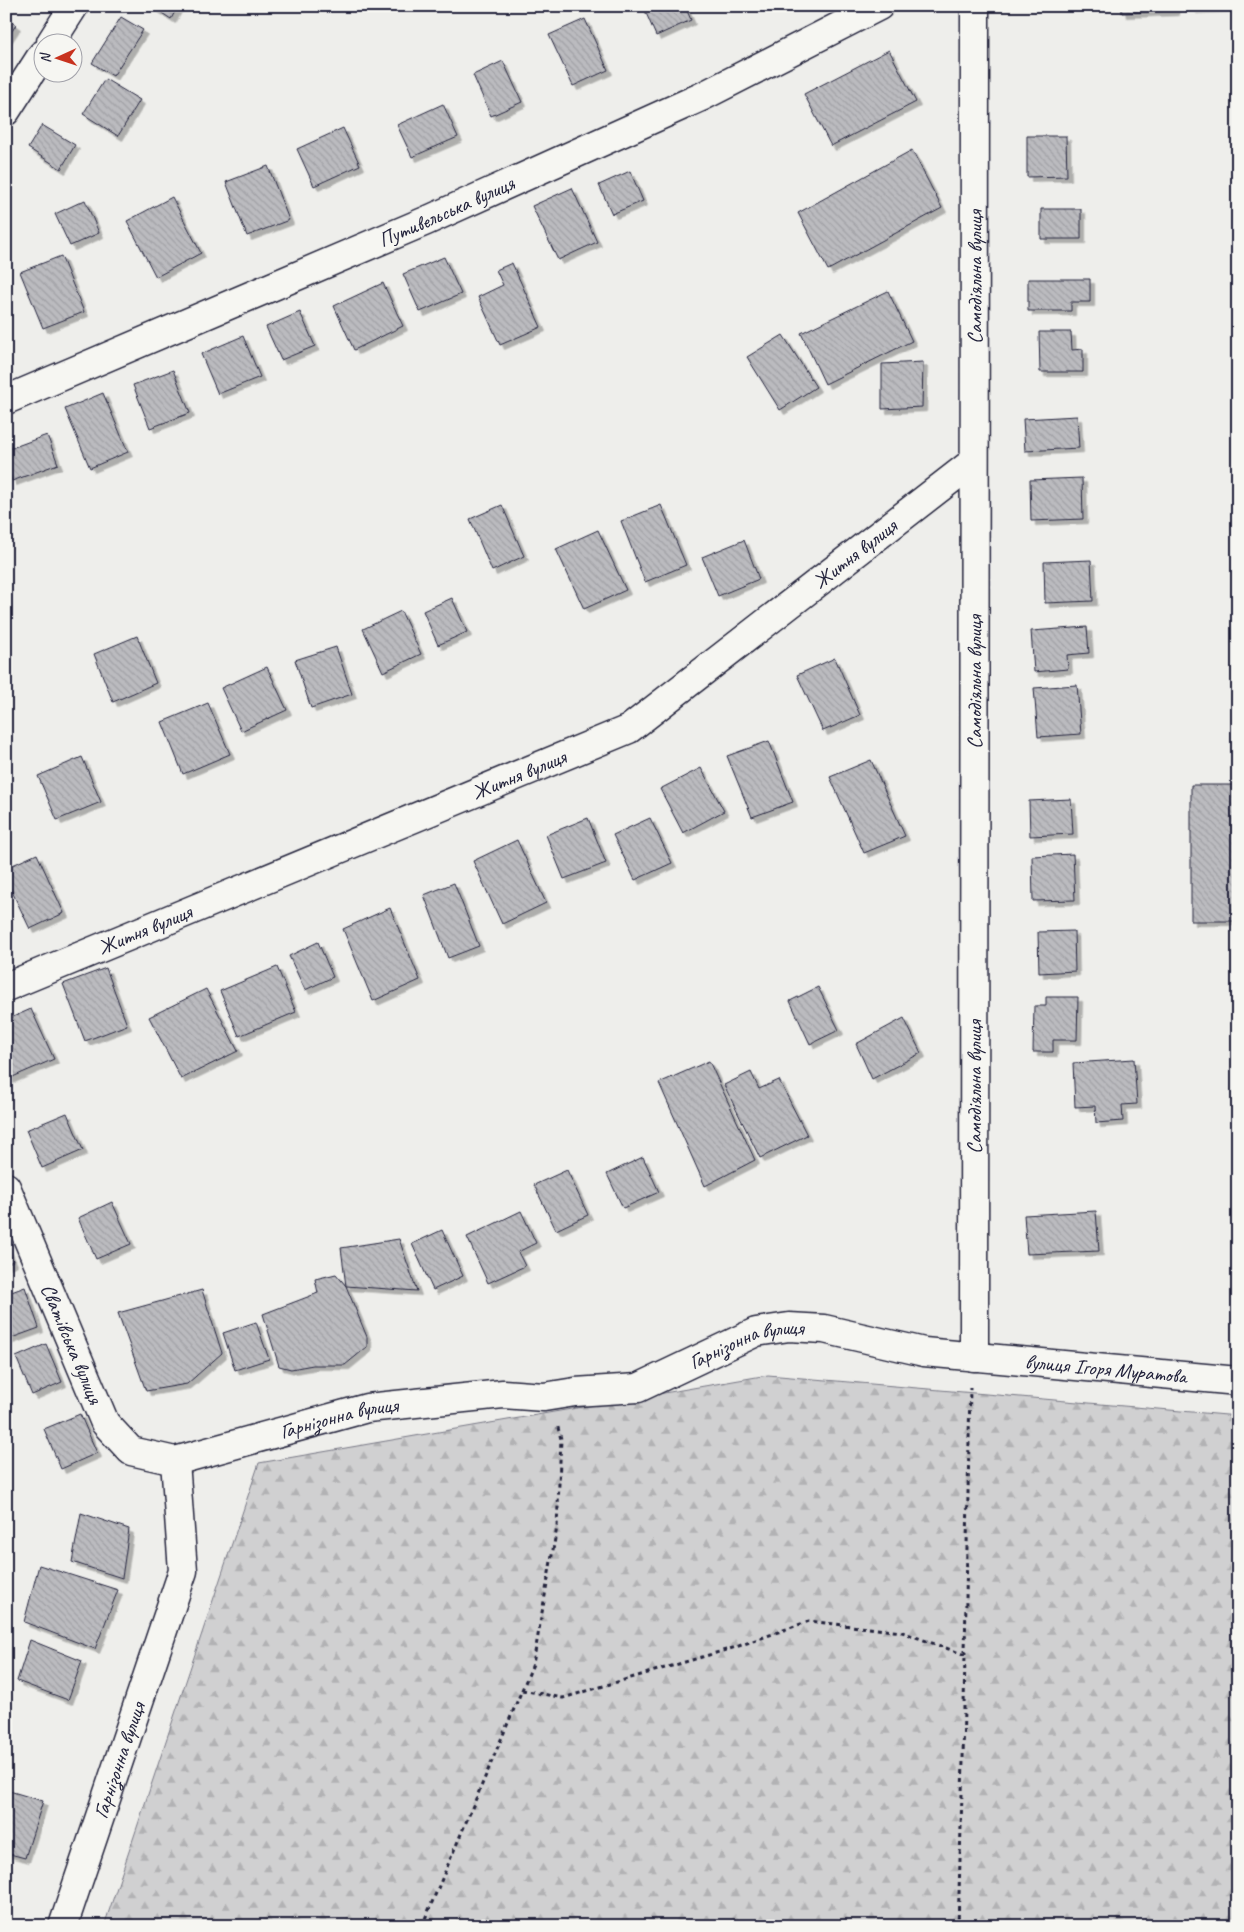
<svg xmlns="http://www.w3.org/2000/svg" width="1244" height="1932" viewBox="0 0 1244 1932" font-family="Caveat,sans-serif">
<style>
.forest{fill:url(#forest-firs);stroke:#797986}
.building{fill:url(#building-back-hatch);stroke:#22223b;filter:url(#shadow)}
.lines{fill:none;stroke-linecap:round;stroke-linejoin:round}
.minor-casing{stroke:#22223b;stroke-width:31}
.path{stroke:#22223b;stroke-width:3;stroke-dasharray:4 4;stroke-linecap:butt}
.minor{stroke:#f6f6f2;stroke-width:28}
.labels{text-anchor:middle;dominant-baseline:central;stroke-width:4;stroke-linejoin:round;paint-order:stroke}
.street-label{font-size:21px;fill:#22223b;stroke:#f6f6f2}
</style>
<defs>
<pattern id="forest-firs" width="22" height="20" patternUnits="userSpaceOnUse" patternTransform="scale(1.25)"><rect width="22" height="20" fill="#d0d0d1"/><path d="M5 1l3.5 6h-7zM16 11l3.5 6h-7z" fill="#b2b2b4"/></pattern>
<pattern id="building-back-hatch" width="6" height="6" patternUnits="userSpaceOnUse" patternTransform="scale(1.25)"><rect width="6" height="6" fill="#bbbbbf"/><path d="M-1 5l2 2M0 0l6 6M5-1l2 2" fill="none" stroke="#a0a0a5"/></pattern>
<filter id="shadow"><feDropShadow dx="4.5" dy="4.5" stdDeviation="0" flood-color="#0004"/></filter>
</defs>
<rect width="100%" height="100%" fill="#eeeeeb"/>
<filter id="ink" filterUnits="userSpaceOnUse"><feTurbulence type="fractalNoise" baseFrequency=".02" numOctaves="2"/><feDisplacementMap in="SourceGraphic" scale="10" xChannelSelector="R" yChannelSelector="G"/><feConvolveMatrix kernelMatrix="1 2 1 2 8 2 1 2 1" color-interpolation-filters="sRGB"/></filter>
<g filter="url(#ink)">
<path class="forest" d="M768,1375L1238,1416V1926H104L259,1463Z"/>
<path class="building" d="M151,6H178L171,19Z
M643,6H685L691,20L656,36Z
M1121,6H1175V11L1122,13Z
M1192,6H1238V7L1192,9Z
M121,17L143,30L113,76L92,63Z
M6,18L16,25L6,40Z
M585,19L608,70L573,86L549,35Z
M889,50L916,102L831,146L804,94Z
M503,61L522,102L491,116L473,75Z
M105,79L140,100L118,136L83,114Z
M443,104L458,137L412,157L397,125Z
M42,125L75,145L61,169L28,148Z
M343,128L360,165L314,186L297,149Z
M1027,136H1066L1067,176L1027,177Z
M912,150L942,208L828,270L798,213Z
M268,166L289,220L247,236L226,182Z
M630,171L643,201L612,214L599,185Z
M572,188L597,242L558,260L532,206Z
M172,197L201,253L156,277L127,221Z
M85,200L99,233L70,246L55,214Z
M1041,209H1081V239H1041Z
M61,256L84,312L43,328L20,272Z
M444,257L461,294L420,312L403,274Z
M512,263L541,327L500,345L478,297L503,285L496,270Z
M1028,279H1090V302H1071V311H1028Z
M383,283L403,326L354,350L334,306Z
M888,291L912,341L825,384L801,333Z
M300,312L315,346L281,360L266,327Z
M1039,332H1071L1072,350L1083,349V372H1040Z
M783,335L816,387L780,410L747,357Z
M243,336L260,377L218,394L201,354Z
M923,362L922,407L882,409V364Z
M173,370L190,413L150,428L133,385Z
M103,393L128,452L90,468L65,409Z
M1077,416L1079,448L1025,451L1023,419Z
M47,435L58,464L12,481L6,465V450Z
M1082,478L1083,519L1031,521L1030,480Z
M502,505L524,556L492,571L470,519Z
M661,505L686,565L645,582L621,521Z
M598,530L626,590L584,609L556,549Z
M744,540L759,579L718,596L702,557Z
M1091,560L1093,601L1045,603L1044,562Z
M452,598L467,632L438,645L423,611Z
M401,611L421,654L383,672L363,629Z
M1087,627L1089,653L1067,655L1068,669L1034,672L1031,631Z
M137,636L156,683L113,702L94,654Z
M336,647L352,694L311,708L295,660Z
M835,658L860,715L823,731L797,675Z
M267,667L287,710L241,731L221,688Z
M1077,685L1081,734L1038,737L1034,688Z
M208,703L230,754L183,774L162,722Z
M769,741L793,802L752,817L727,756Z
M82,757L101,802L57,820L38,776Z
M871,760L905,836L864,853L830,777Z
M701,768L724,811L683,833L660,789Z
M1191,785H1238V921H1191Z
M1071,799L1073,834L1030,836L1029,801Z
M588,818L606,863L564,879L546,835Z
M650,818L672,863L635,880L613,835Z
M517,840L546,903L502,924L473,861Z
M37,854L64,913L30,929L6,879V868Z
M1073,854L1075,900L1033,901L1032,856Z
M454,883L479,946L448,958L424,895Z
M390,908L420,980L373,1001L343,929Z
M1074,931L1075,971L1039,973L1038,932Z
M318,942L333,977L305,990L289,956Z
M277,967L296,1012L239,1036L220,991Z
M106,968L127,1025L85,1041L63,984Z
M818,987L839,1030L810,1044L790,1001Z
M206,989L238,1051L181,1079L149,1017Z
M1046,997H1078L1077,1040H1053V1052H1033L1034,1006H1046Z
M31,1009L54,1059L8,1079L6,1075V1020Z
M904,1018L921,1053L872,1079L856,1044Z
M1134,1059L1137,1104L1122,1105L1123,1121L1096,1123L1095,1106L1075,1107L1073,1063Z
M709,1061L755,1160L705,1186L659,1083Z
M751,1072L759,1089L779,1080L807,1135L760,1158L724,1085Z
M67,1113L83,1150L42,1168L26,1130Z
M643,1157L659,1192L623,1208L607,1174Z
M567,1170L588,1215L556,1230L534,1185Z
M112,1202L131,1244L96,1259L78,1218Z
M521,1211L536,1243L518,1252L525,1266L488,1283L467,1237Z
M1096,1211L1099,1251L1027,1254L1024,1215Z
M442,1230L463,1276L433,1290L412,1244Z
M399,1239L417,1291L346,1286L341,1248Z
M6,1245L13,1261L6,1264Z
M336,1274L346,1286L367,1337V1347L345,1365H313L291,1369L279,1366L263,1314L318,1293L315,1279Z
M25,1287L39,1328L6,1340V1294Z
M202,1290L222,1353L187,1384L146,1391L118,1313Z
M256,1322L269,1359L235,1370L223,1333Z
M46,1344L62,1382L32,1395L16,1357Z
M80,1414L97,1453L61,1469L44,1429Z
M81,1513L129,1529L122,1578L72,1562Z
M39,1565L118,1590L95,1649L24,1622Z
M30,1640L82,1661L68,1700L17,1681Z
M6,1790L43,1801L25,1858L6,1853Z"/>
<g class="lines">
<defs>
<g id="minor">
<path d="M51,42L74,6"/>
<path d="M6,111L42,55"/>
<path id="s1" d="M6,400L426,221L701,97L879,6"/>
<path id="s2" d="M6,987L629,729L973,462"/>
<path id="s3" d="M6,1187L105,1423L131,1451L175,1461L367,1408L503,1394L544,1397L575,1392L638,1388L756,1332L789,1327L824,1329L924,1352L1238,1381"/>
<path id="s4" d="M974,1357L975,6"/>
<path id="s5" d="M63,1926L183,1571L175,1461"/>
</g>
</defs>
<use href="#minor" class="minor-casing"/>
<path class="path" d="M522,1690L563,1698L736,1647L809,1621L902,1632L965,1655
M422,1926L533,1664L557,1527L561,1439L557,1424
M958,1926L963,1760L970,1387"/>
<use href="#minor" class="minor"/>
</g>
</g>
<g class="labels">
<g class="street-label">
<text stroke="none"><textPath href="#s1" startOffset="479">Путивельська вулиця</textPath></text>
<text stroke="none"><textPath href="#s4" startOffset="1080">Самодіяльна вулиця</textPath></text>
<text stroke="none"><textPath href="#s2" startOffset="960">Житня вулиця</textPath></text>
<text stroke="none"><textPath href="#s4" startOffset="675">Самодіяльна вулиця</textPath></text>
<text stroke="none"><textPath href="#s2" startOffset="555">Житня вулиця</textPath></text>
<text stroke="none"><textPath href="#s2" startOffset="150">Житня вулиця</textPath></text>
<text stroke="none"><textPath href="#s4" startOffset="270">Самодіяльна вулиця</textPath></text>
<text stroke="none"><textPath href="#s3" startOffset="170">Сватівська вулиця</textPath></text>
<text stroke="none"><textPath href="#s3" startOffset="929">Гарнізонна вулиця</textPath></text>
<text stroke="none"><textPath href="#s3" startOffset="1295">вулиця Ігоря Муратова</textPath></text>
<text stroke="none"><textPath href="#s3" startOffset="509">Гарнізонна вулиця</textPath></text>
<text stroke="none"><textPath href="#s5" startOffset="175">Гарнізонна вулиця</textPath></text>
</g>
</g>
<rect width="1244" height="1932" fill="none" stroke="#f6f6f2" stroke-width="25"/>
<rect x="12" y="12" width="1219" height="1907" fill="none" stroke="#22223b" stroke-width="2" filter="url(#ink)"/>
<g transform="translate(58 58) rotate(267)"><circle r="24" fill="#f6f6f2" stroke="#a1a1a9"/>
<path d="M0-4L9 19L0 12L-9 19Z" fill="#c8321e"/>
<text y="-8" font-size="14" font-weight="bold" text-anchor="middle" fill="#22223b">N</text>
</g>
</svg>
